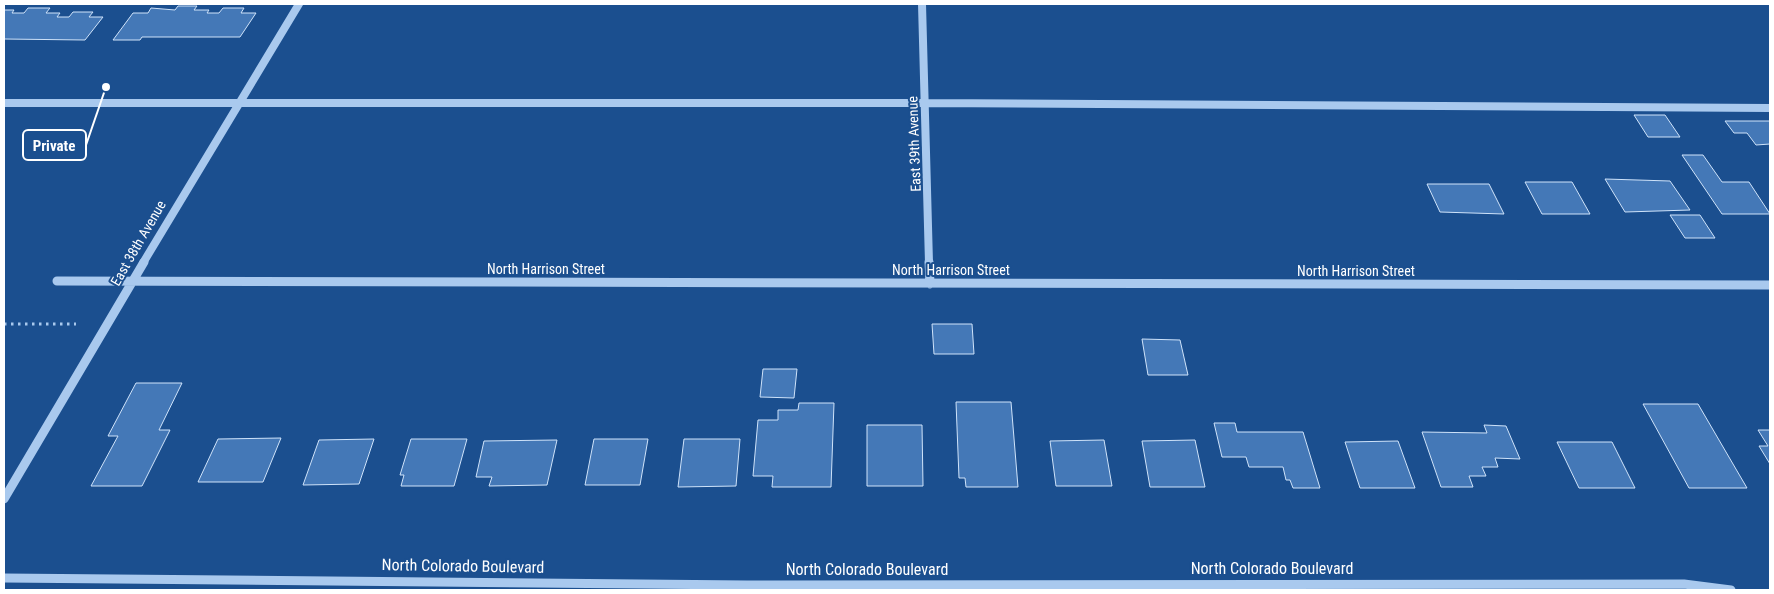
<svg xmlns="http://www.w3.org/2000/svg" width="1774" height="594" viewBox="0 0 1774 594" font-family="'Roboto Condensed',sans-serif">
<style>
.building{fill:#4478b7;stroke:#cfe3fa}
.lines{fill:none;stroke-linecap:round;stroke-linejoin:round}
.path{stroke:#a9c9ee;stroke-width:3;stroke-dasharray:2.5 4.5;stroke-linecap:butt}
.minor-far1{stroke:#a9c9ee;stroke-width:8}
.minor{stroke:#a9c9ee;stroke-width:9}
.labels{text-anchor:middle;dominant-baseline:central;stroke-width:4;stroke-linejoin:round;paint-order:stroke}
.street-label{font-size:14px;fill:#fff;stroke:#1b4f8f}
.near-street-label{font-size:16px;fill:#fff;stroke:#1b4f8f}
.leader{fill:none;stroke:#fff;stroke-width:2}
.callout-dot{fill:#fff;stroke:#1b4f8f;stroke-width:2}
.callout{fill:#1b4f8f;stroke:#fff;stroke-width:2}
.callout-label{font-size:15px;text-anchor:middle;font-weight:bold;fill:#fff}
</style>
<rect width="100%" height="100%" fill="#1b4f8f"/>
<path class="building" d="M178,6H197L194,10H209L207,13H219L223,8H244L241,13H256L240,37H142L140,40H113L133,13H148L151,8L175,10Z
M28,8H50L46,13H60L57,17H69L73,12H93L89,17H103L85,40L4,39V10H14L12,13H24Z
M1634,115H1665L1680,137H1648Z
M1725,121H1770V144L1756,145L1747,133H1734Z
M1682,155H1703L1722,182H1749L1770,214H1722Z
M1605,179L1670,181L1690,210L1625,212Z
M1525,182H1572L1590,214H1542Z
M1427,184H1489L1504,214L1440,212Z
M1670,215H1700L1715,238H1685Z
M932,324H972L974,354H934Z
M1142,339L1180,340L1188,375H1148Z
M763,369H797L794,398L760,397Z
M136,383H182L159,430H170L142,486H91L118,436H108Z
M956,402H1011L1018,487H966L965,478H959Z
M799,403H834L831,487H772L773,476H753L758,420H778V410H798Z
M1643,404H1698L1747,488H1689Z
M1214,423H1235L1237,432H1303L1320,488H1293L1290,480H1286L1283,467H1249L1246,457H1222Z
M867,425H922L923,486H867Z
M1484,425L1506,426L1520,459L1495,458L1498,467H1482L1486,476H1469L1473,487H1441L1422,432L1487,433Z
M1758,430H1770V464L1759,446H1768Z
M281,438L263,482H198L218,439Z
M374,439L359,484L303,485L319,440Z
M411,439H467L454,486H401L404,475H400Z
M594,439H648L640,485H585Z
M684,439H740L736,486L678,487Z
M557,440L547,485L489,486L492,477H476L484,441Z
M1104,440L1112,486H1056L1050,441Z
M1195,440L1205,487H1150L1142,441Z
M1398,441L1415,488H1360L1345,442Z
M1557,442H1612L1635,488H1579Z"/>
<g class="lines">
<path class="path" d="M4,324H76"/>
<path class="minor-far1" d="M922,4L929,263
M4,103H925L1770,108
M143,263L299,4"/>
<path class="minor" d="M929,262L930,284
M57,281L1770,285
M4,499L144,262
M4,578L747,585L1684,584L1731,590"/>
</g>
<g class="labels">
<g class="street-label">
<text transform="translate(914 144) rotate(-92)">East 39th Avenue</text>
<text transform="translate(138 243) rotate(-60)">East 38th Avenue</text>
<text x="546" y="269">North Harrison Street</text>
<text x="951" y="270">North Harrison Street</text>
<text x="1356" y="271">North Harrison Street</text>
</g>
<g class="near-street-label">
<text transform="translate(463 566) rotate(1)">North Colorado Boulevard</text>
<text x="1272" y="568">North Colorado Boulevard</text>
<text x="867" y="569">North Colorado Boulevard</text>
</g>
</g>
<path class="leader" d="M106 87L86 145"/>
<circle class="callout-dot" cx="106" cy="87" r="5"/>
<rect class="callout" x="23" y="130" width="63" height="30" rx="5"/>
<g class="callout-label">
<text x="54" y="151">Private</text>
</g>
<rect width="1774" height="594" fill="none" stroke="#ffffff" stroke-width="10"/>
</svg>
